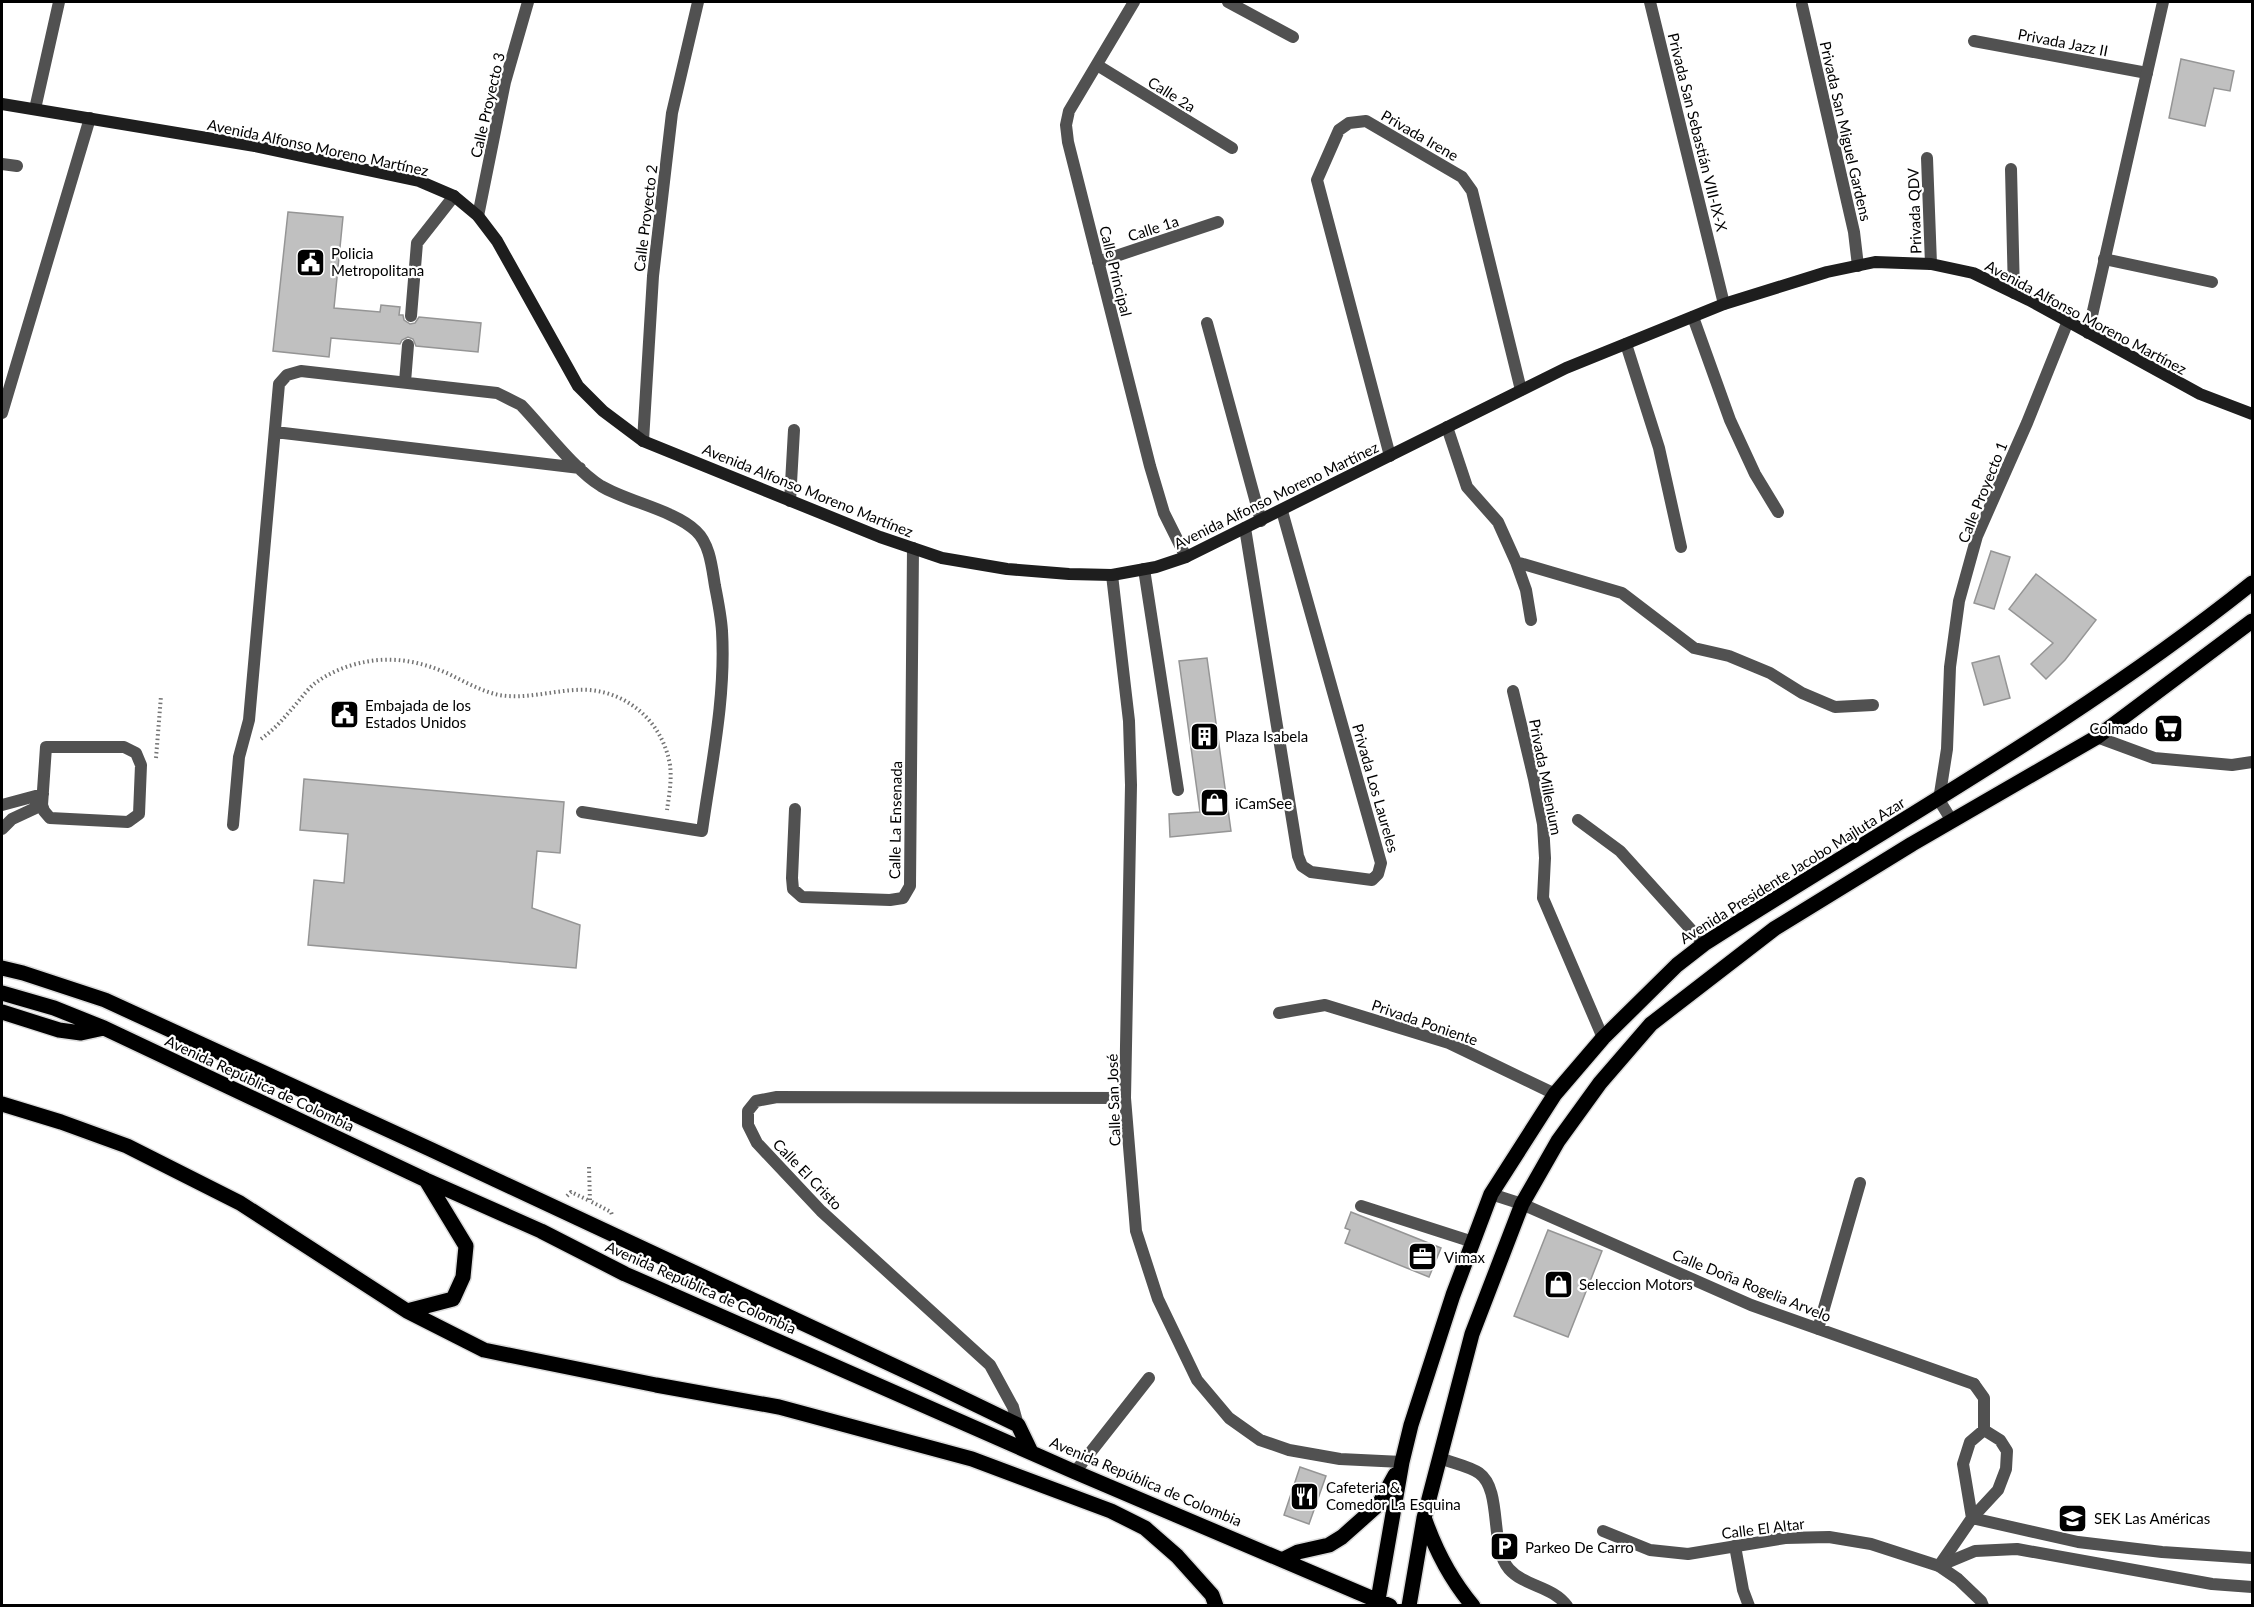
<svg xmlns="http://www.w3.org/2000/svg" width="2254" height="1607" viewBox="0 0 2254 1607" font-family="Lato,sans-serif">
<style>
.building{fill:#c0c0c0;stroke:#959595;stroke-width:1.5}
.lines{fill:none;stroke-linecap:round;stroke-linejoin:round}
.primary-casing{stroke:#dbdbdb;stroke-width:18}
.path{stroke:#737373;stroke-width:4;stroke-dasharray:1.5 3;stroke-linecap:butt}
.lane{stroke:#515151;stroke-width:12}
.street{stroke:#515151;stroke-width:12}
.secondary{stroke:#1e1e1e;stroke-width:12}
.primary{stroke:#000;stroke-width:15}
.labels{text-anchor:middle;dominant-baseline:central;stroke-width:4.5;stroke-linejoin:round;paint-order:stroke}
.street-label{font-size:15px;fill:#000;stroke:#fff}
.poi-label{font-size:15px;fill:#000;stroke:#fff;text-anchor:start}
</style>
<rect width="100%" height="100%" fill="#fff"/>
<path class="building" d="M2181,59L2234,71L2230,91L2214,88L2205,126L2169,118Z
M288,212L343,217L334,308L380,312L381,305L400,307L399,315H403L404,320L410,324L415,323L419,317L481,323L478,352L416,346L413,339L408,337L402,340L400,344L331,338L329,357L273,351Z
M1991,551L2010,557L1994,609L1974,603Z
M2036,574L2096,620L2065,660L2046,679L2031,664L2053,643L2009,609Z
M1999,656L2010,698L1984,705L1972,663Z
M1207,658L1231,831L1170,837L1169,814L1200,812L1179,661Z
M304,779L564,802L560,853L537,851L532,908L580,925L576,968L308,945L314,880L344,883L348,834L300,830Z
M1351,1212L1441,1248L1429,1277L1345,1243L1350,1230L1345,1228Z
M1548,1230L1602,1251L1568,1337L1514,1316Z
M1300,1467L1326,1476L1309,1524L1284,1515Z"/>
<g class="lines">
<defs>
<path id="primary" d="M2,968L23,973L105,1000L432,1150L933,1384L1018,1425L1031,1452
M2,993L54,1008L104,1028L426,1180L541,1231L625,1274L1075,1472L1390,1606
M2,1012L59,1030L81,1033L104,1028
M2,1104L61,1122L127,1146L240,1203L407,1311L484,1350L656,1385L779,1407L972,1459L1111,1511L1145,1528L1177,1556L1212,1595L1216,1606
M407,1311L453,1299L463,1277L466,1246L426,1180
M1425,1520C1436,1551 1451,1580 1473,1606
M1284,1559L1298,1552L1329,1545L1342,1537L1379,1504L1395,1475
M1378,1600L1402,1462L1411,1425L1453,1295L1491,1194L1555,1094L1603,1038L1677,965L1704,944C1888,826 2081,720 2252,583
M1409,1606L1424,1518L1472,1334L1522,1204L1558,1141L1600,1083L1651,1024L1774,929L1912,844L2097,737L2252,621"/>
</defs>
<use href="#primary" class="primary-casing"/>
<path class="path" d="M261,739C275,729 285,717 296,704C302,697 308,689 314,684C328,673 348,665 365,662C394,656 422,662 449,674C465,682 481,691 499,695C530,700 559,688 590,690C631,694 663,724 670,765C672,780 669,796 667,810
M156,758L161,696
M589,1167L590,1201L611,1212L612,1215
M567,1196L571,1192L590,1201"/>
<path class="lane" d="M1134,2L1069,111L1066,125L1068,142L1150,466L1164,513L1186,557
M1228,2L1293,37
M1802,5L1854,232L1858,266
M1974,41L2147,73
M1097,65L1232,148
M2,164L17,166
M2104,259L2212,282
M1098,262L1218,222
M411,316L417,243L454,196
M1693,317L1730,420L1755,474L1778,512
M1626,344L1659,448L1681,547
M405,382L408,345
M275,432L580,468
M790,501L794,430
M1245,528L1298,856L1302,866L1311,872L1372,880L1378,874L1381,863L1282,511
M1144,569L1178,790
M1513,691L1534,779L1543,824L1545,858L1543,898L1603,1038
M46,747H124L136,753L141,765L139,814L128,822L50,818L44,811L42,805Z
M2,805L43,794
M1578,820L1620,851L1704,944
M233,825L239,757L249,720L279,384L287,375L301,371L497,393L521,405C544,429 574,469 601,486C628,502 674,510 696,531C710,544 712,568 715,586C718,601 721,616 722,631C726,698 711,766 702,831L582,812
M2,829L12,819L42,805
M1279,1013L1325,1005L1449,1043L1555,1094
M1361,1206L1473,1242
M1440,1458C1452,1463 1469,1466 1479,1473C1503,1490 1489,1546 1509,1569C1525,1587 1553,1586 1567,1606
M1075,1472L1149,1378
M1972,1518L2078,1542L2162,1552L2252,1558
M1972,1518L1998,1490L2006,1469L2007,1451L2000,1440L1984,1430
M1735,1546L1743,1590L1749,1606
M1939,1566L1972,1518L1963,1464L1970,1442L1984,1430V1398L1974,1384"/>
<path class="street" d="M1650,2L1724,304
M35,109L59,2
M1927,158L1931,264
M2011,169L2014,293
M478,216L505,82L528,2
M1207,323L1261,521
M2088,333L2163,2
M2,413L90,118
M1447,427L1467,487L1498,522L1516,562L1622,593L1694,648L1729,656L1770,673L1802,693L1835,707L1873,705
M643,441L653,276L672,113L698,2
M1390,456L1317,180L1339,130L1349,123L1366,121L1462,177L1472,191L1521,390
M1516,562L1526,590L1531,620
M1112,575L1129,721L1131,785L1125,1098L1136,1231L1158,1299L1197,1380L1229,1418L1260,1440L1289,1450L1340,1459L1402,1462
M2097,737L2154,758L2232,765L2252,762
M795,809L792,878L793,889L802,897L890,900L903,898L910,886L913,548
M1952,821L1939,800L1947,749L1950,667L1959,601L1977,536L2027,423L2068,321
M1491,1194L1522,1204L1751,1305L1974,1384
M1818,1329L1860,1183
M1018,1425L1013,1407L990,1365L821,1211L757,1143L748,1125V1111L756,1101L777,1097L1125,1098
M1603,1531L1650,1550L1688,1554L1785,1538L1829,1537L1871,1544L1939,1566L1958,1579L1981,1601L1983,1606
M1939,1566L1975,1551L2017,1549L2212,1584L2252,1587"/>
<path class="secondary" d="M2,104L255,146L419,181L454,196L478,216L497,241L578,386L603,411L643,441L880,537L942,558L1007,569L1069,574L1112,575L1156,567L1186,557L1566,368L1724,304L1827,272L1875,262L1931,264L1973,273L2029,300L2200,394L2252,414"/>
<use href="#primary" class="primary"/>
</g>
<defs>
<symbol id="civic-square" viewBox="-11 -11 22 22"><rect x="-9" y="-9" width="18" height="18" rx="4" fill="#000" stroke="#fff"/><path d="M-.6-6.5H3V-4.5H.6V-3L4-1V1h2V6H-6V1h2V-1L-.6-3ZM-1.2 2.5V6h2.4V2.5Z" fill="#fff"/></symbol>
<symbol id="supermarket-square" viewBox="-11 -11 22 22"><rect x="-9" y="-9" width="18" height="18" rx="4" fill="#000" stroke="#fff"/><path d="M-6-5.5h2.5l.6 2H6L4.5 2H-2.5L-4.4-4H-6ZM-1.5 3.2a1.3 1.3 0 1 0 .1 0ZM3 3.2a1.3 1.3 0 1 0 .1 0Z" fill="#fff"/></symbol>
<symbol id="building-square" viewBox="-11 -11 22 22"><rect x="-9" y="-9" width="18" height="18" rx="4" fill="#000" stroke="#fff"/><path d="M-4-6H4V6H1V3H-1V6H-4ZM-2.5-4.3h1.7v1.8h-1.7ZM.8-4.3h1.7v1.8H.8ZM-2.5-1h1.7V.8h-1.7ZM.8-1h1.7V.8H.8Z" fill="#fff"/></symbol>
<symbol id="shop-square" viewBox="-11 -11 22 22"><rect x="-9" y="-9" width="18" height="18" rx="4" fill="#000" stroke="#fff"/><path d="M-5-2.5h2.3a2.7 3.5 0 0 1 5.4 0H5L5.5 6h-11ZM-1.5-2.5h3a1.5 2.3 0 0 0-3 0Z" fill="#fff"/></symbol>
<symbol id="office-square" viewBox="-11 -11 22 22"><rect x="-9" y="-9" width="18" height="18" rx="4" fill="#000" stroke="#fff"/><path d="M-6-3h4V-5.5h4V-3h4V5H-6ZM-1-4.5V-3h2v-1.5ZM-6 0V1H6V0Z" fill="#fff"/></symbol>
<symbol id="restaurant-square" viewBox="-11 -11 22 22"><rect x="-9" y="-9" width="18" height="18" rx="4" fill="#000" stroke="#fff"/><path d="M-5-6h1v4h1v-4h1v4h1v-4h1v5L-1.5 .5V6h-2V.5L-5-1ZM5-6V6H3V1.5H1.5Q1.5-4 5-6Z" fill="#fff"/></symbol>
<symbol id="school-square" viewBox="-11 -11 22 22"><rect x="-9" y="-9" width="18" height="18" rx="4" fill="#000" stroke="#fff"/><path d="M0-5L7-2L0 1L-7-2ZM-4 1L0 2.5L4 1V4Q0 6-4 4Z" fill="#fff"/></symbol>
<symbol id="parking-square" viewBox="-11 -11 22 22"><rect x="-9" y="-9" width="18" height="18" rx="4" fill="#000" stroke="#fff"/><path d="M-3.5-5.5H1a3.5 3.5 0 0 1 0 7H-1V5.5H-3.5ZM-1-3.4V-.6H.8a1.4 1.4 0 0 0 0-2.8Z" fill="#fff"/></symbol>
</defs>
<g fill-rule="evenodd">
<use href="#civic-square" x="294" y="246" width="33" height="33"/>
<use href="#civic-square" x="328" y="698" width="33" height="33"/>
<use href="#supermarket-square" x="2152" y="712" width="33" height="33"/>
<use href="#building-square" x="1188" y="720" width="33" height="33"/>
<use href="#shop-square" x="1198" y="786" width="33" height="33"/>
<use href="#office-square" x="1406" y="1240" width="33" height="33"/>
<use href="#shop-square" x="1542" y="1268" width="33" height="33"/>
<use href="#restaurant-square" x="1288" y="1480" width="33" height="33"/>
<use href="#school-square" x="2056" y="1502" width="33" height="33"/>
<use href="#parking-square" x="1488" y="1530" width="33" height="33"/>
</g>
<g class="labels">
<g class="street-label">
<text transform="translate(2063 42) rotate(11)">Privada Jazz II</text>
<text transform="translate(1172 94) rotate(32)">Calle 2a</text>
<text transform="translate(487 105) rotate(-77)">Calle Proyecto 3</text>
<text transform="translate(1846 131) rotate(77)">Privada San Miguel Gardens</text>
<text transform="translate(1698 132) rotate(76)">Privada San Sebastián VIII-IX-X</text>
<text transform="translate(1420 135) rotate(30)">Privada Irene</text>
<text transform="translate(318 147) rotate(12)">Avenida Alfonso Moreno Martínez</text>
<text transform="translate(1914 211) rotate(-92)">Privada QDV</text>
<text transform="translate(645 218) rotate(-83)">Calle Proyecto 2</text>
<text transform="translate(1153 228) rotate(-18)">Calle 1a</text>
<text transform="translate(1116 271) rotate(76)">Calle Principal</text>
<text transform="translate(2086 317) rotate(28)">Avenida Alfonso Moreno Martínez</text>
<text transform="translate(808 490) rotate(22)">Avenida Alfonso Moreno Martínez</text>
<text transform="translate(1982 492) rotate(-68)">Calle Proyecto 1</text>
<text transform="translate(1276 495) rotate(-26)">Avenida Alfonso Moreno Martínez</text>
<text transform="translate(1546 777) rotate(79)">Privada Millenium</text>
<text transform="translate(1376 788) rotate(74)">Privada Los Laureles</text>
<text transform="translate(895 820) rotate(-89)">Calle La Ensenada</text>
<text transform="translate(1792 870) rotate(-32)">Avenida Presidente Jacobo Majluta Azar</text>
<text transform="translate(1425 1022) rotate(19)">Privada Poniente</text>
<text transform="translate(260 1083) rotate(25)">Avenida República de Colombia</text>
<text transform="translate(1113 1100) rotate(-92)">Calle San José</text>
<text transform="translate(808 1174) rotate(46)">Calle El Cristo</text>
<text transform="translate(1752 1285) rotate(22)">Calle Doña Rogelia Arvelo</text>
<text transform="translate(701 1287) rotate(24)">Avenida República de Colombia</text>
<text transform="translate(1146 1481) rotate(23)">Avenida República de Colombia</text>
<text transform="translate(1763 1528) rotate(-7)">Calle El Altar</text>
</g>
<g class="poi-label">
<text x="331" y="253">Policia<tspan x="331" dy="17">Metropolitana</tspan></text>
<text x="365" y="705">Embajada de los<tspan x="365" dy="17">Estados Unidos</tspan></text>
<text x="2148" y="728" text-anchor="end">Colmado</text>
<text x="1225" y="736">Plaza Isabela</text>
<text x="1235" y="803">iCamSee</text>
<text x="1444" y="1257">Vimax</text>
<text x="1579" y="1284">Seleccion Motors</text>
<text x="1326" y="1487">Cafeteria &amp;<tspan x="1326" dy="17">Comedor La Esquina</tspan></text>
<text x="2094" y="1518">SEK Las Américas</text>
<text x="1525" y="1547">Parkeo De Carro</text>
</g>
</g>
<rect width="2254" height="1607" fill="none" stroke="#000000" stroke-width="6"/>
</svg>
